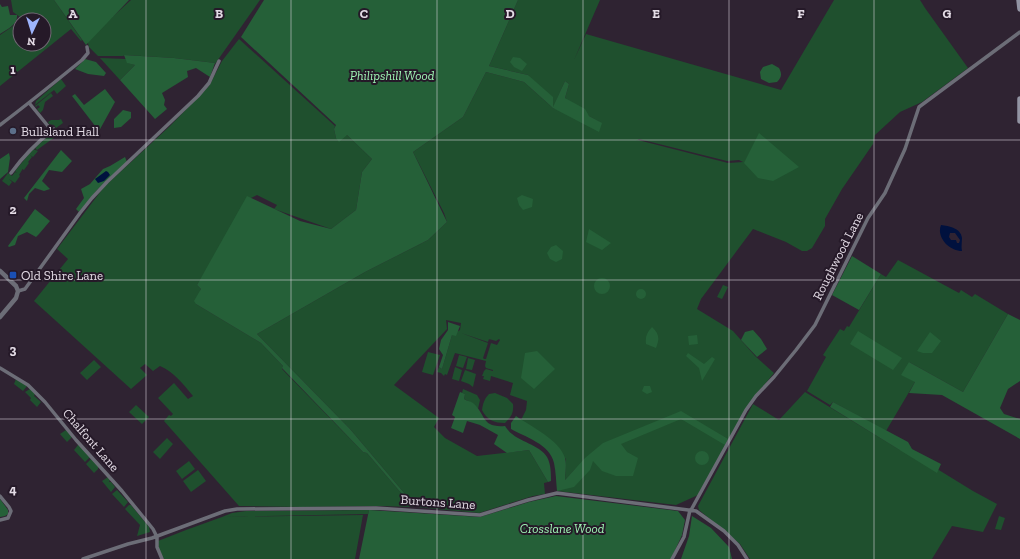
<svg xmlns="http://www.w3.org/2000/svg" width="1020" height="559" viewBox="0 0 1020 559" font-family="'Zilla Slab',serif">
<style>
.green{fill:#1f502e;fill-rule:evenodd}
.forest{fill:#256038}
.water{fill:#00113e;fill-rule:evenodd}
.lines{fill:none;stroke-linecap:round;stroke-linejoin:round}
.minor{stroke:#6c6d77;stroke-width:3.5}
.tertiary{stroke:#6c6d77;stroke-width:4.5}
.secondary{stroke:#9294a3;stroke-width:5.5}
.grid{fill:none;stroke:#e3dbe5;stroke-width:1;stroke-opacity:0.55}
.service-dot{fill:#5c6f8a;stroke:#251928;stroke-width:1.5}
.transit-dot{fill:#1a4fb4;stroke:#251928;stroke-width:1.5}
.labels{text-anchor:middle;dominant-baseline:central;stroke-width:4;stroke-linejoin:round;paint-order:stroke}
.park-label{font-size:13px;font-style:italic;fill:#9ff4b4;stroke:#251928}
.poi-label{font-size:13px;fill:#e3dbe5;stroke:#251928;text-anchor:start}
.street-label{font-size:13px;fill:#e3dbe5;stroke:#251928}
.grid-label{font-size:13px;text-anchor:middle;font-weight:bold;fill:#e3dbe5;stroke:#251928;stroke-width:4;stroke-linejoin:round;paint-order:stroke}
</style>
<rect width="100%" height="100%" fill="#2f2332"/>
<path class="green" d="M11,0H54L82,40L81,41L71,29L0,86V35L16,24L20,17L13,12ZM20,20H44V44H20Z
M131,0H260L215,64V63L174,58L125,55L123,56H98L89,47L87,40Z
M518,0H600L574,60L586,34L781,90L834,0H920L925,8L968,68L922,102L900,112L875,135L873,144L842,189L825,219V226L812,248L807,251H802L786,242L753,229L701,299L697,309L733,331L755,356L774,373L756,395L698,495L676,505L557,491L578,466L565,480L566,459L521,420L526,410L527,401L510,395L513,383L491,376L490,381L483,379L484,376H482L484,371L486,369L493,371V370L486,368L485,366L486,361L455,353L447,375L445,374L444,376L441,373L437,372L439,367L442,369L452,335L460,330L461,323L446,320L447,329L394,385L439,418L434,427L445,438L477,456L529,450L548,482L544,483L545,494L533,496L479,513L416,507L350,429L257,334L365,272L428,240L447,222L444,213L413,152L463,117L486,72L524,82L553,108L528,75L489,66ZM565,81L569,84L565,98L589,116L601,123L553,108ZM639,139L727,161L739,160L743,162L728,163L638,140L636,141ZM461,333L488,342L489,339L475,335L496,341L499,339L500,340L497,345L491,343L486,359H484L483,358L488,343Z
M239,39L335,126L334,129L336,138L347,135L372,159L362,172L356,210L331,229L274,209L277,205L257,195L251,198L197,285L201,289L196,304L261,343L283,366L282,369L363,452L367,453L413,507L381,506L301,507L239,506L164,421L169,415L171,416L173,414L158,398L174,383L188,399L193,396C183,384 174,372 160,366L153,371L145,364L140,368L147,375L131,389L34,301L68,259L57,249L104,187L170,126L209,86L222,61Z
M100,58L126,59L128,63L135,65L120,80Z
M61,79L66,86L57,94L54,90L35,105L36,101Z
M51,93L53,96L45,102L43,110L40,113L37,109L40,107L38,105L36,107L35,106Z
M61,119L63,123L56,128L54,125L49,124L48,122L51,120H59Z
M56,130L59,134L37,150L35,148L39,144L40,145L39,144Z
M33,149L38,151L33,157L30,155L32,157L28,162L29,163L24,170L22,169V170L19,175L20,176L15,183L9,179L12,182L9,186L2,181L8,173L12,176L15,172L17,173L15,171Z
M898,260L959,293L961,290L972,297L975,294L1008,314L963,392L909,362L915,382L886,431L833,402L830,405L807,391L826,357L823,355L840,329L844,331L847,326L849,327L881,274L886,277Z
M723,285L728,287L722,299L717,297Z
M428,352L440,355L433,375L422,372Z
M459,355L467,357L463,368L456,366Z
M468,358L475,360L472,370L466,369Z
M94,360L101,367L87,380L80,373Z
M455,367L462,370L459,381L452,379Z
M465,370L476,374L473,387L469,384L461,381Z
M16,379L27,386L23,391L14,384Z
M30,389L35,394L34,396L41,402L37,407L30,400L31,398L25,392Z
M463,389L477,395L480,400L478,409L472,403L464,399L465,394L462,393Z
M805,392L900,450L903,448L973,491L997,504L983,532L952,526L932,559H750L740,544L699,510L698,506L753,404L779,420Z
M495,393L507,398L513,404C514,413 511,417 505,423C494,423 487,420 482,410C483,404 484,399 489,394Z
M136,405L149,417L142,424L129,412Z
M66,430L72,437L67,442L60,434Z
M167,438L173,444L160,459L153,452Z
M78,445H79L90,457L85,462L74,450Z
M91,459L98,466V469L94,473L86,464Z
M189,461L195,469L182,479L176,471Z
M198,470L206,481L191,492L183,481Z
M108,477L110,480L109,482H111L115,487L111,492L102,481Z
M117,490L128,502L124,507L112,494Z
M129,505H131L149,527L150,532L137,536L140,525L125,509Z
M369,510L368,514L222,517L232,513L246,511Z
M363,515L355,559H164L159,550L158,541L186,530L222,517Z
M999,516L1005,518L1001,530L995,529Z"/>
<path class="forest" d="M54,0H129L86,45Z
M264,0H518L489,66L528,75L553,97V107L565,81L569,84L565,98L585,109L589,116L602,123L599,132L553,108L524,82L486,72L463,117L413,152L447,222L428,240L365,272L257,334L350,429L416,507H413L367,453L363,452L282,368L283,366L261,343L196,304L194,301L201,289L197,285L247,196L300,221L331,229L356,210L362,172L372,159L347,135L339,142L336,138L334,129L336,125L241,37Z
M0,4L2,7L8,6L10,15H17C18,25 7,29 0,34Z
M124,55L174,58L215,63L210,77L196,68L187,71L188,77L162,93L165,100L164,105L167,109L155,119L120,80L135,65L127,63Z
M513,57L520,58L527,64L522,71L514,67L510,62Z
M85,59L96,62L106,73L104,76L88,74L75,69Z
M772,64L779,68C782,74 782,77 777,82L769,83L761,79L760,72L763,67Z
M105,89L115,102L99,131L72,96L75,94L84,105Z
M123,110L131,112V118L121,127L114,128V119Z
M759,133L799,167L773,181L758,178L744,163Z
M61,150L72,161L62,172L49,170L42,181L50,189L44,191L35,188L29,194L27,201L24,198Z
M9,153L10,158L8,172L0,179V159Z
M125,157L127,162L97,190L79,212L76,209L84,198L81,189L90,184L103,169L110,166Z
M522,195L533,199L532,207L523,210L519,205L517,198Z
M35,209L50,221L39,234L36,237L27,232L18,236L15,245L9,247L8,246Z
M589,229L611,243L602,250L586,242Z
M556,245L563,251L562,259L556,262L550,259L547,253L551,247Z
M852,256L881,274L859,310L832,295Z
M594 286a8 8 0 1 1 16 0a8 8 0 1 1-16 0Z
M636 294a5 5 0 1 1 10 0a5 5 0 1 1-10 0Z
M1008,314L1020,320V381L1008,389L1000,408L1004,414L1020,419V439L942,395L909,393L915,382L901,375L909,362L963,392Z
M448,322L460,326L456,336L452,335L442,369L439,367L443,355L439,349L441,340L448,330Z
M652,327C659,334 660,338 656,348L646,344C645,337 647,332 652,327Z
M753,330L761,339L767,349L757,357L741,340L745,332Z
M858,331L902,358L893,370L850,344Z
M930,332L941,341L932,353H923L917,351Z
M697,335L698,344L689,345L688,336Z
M537,351L555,369L534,389L521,378L525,353Z
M688,353L704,364L712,357L715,359L702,381L699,368L686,356Z
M644,386H650L652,392L647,394L642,391Z
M460,392L465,394L464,399C467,401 470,401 473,403C486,414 481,428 505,426C514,442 539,443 547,457C551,464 551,474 551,481L548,482L529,450L507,453L494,444L498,435L480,425L467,421L463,433L451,428L455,417L452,415Z
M833,402L908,442L912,449L941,464L937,473L830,407Z
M681,411L728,439L725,445L681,419L621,444L627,452L638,458L633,476H616L602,471L593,461L590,470L574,487L557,491C556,482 556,472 554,463C550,444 525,437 511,429V423L516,416C530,426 560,440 565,458C567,464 565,473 565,480L585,458L603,443Z
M695 458a7 7 0 1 1 14 0a7 7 0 1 1-14 0Z
M556,496L678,511L685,520L682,535L671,559H359L369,510L480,517L529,502Z
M0,499L8,510V514L5,516L0,517Z
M692,516L711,528L729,547L732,559H681L689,536Z"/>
<path class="water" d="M106,171L108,172L110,175L104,181L98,183L95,179Z
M941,225C949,226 961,228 962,238C962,242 961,246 962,251C949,251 936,237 941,225ZM950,233H955L960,240L959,243H957L956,240H951L949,237Z"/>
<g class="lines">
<path class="minor" d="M30,104L52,131
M0,125C28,104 55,82 82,60L88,53L87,47
M11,173C24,155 36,143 54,129
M18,291L25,289L80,213L92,198L107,182L198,96L209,83L219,61
M0,368L28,385L45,402L76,440L122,491L153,529L157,537
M0,496L9,507L11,511L8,518L0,520
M691,510L746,410L756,396L774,377L796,350L815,325L868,218L885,193L905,149L919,107L1020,32
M157,537V547L162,559
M83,559L128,544L152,538L225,511L237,509L376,508L480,515L528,500L557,493L696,511L724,531L738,545L747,559
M672,559L684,537L690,510"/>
<path class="tertiary" d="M0,271L16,286L18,291L16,298L0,317"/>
<path class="secondary" d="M1019,0L1020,9
M1020,99V121"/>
</g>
<path class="grid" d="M146,0V559M291,0V559M437,0V559M583,0V559M729,0V559M874,0V559M0,140H1020M0,280H1020M0,419H1020"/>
<circle class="service-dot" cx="13" cy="131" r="4"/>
<rect class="transit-dot" x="9" y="271" width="8" height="8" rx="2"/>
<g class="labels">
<g class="park-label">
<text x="392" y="75">Philipshill Wood</text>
<text x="562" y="528">Crosslane Wood</text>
</g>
<g class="poi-label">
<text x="21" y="131">Bullsland Hall</text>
<text x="21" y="275">Old Shire Lane</text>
</g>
<g class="street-label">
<text transform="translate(838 256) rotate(-63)">Roughwood Lane</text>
<text transform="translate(91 440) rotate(49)">Chalfont Lane</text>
<text transform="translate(438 502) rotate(4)">Burtons Lane</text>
</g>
</g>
<g class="grid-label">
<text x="73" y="18">A</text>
<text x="219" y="18">B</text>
<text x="364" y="18">C</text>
<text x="510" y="18">D</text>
<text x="656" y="18">E</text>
<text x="801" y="18">F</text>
<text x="947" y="18">G</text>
<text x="13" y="74">1</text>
<text x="13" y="214">2</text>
<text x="13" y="354">3</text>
<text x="13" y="494">4</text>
</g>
<g transform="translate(32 32) rotate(184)"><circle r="19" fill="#251928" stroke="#716774"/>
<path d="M0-3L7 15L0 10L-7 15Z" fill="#9db4fd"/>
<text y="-6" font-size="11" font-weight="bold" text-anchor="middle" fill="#e3dbe5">N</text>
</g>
</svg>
